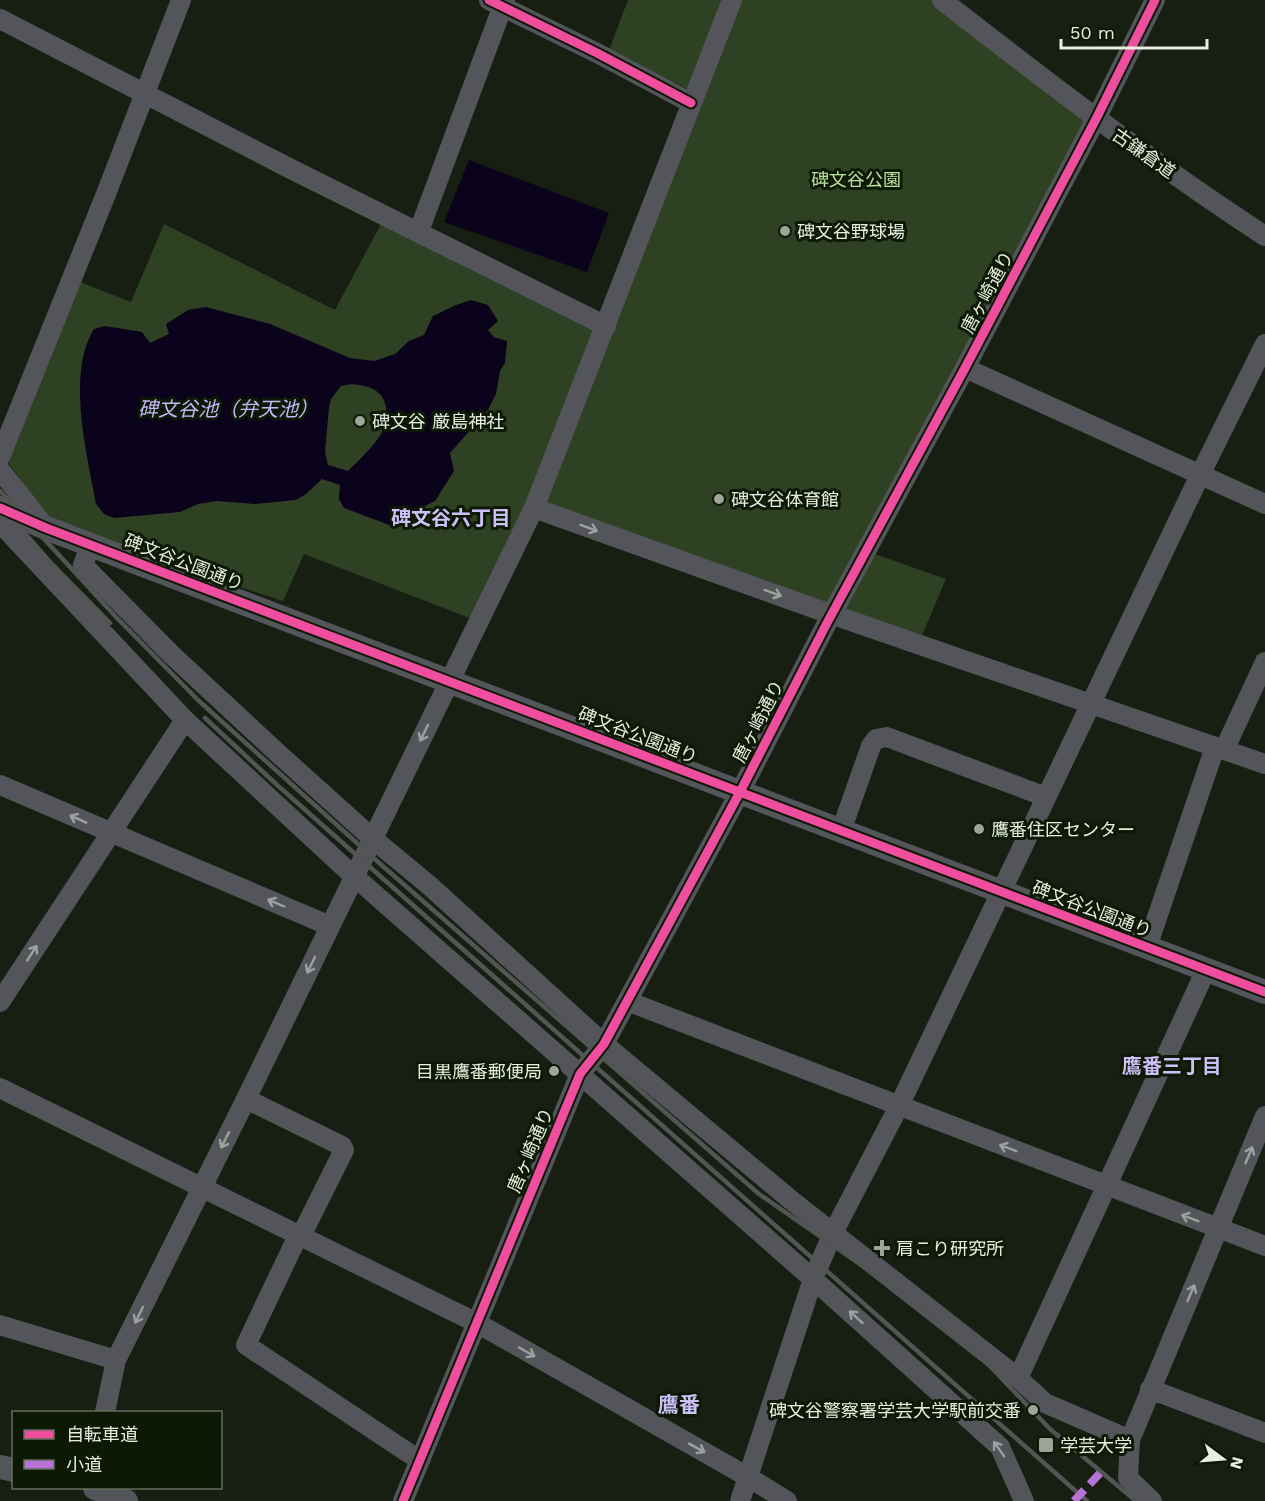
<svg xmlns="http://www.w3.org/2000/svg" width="1265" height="1501" viewBox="0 0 1265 1501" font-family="'Work Sans','Noto Sans JP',sans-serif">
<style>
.green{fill:#2e4123}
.water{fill:#0a031b;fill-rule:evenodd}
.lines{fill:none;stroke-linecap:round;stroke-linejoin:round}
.minor{stroke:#54555a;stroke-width:20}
.tertiary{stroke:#54555a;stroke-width:24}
.rail{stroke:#525553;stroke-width:4.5}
.quiet{stroke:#b673d3;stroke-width:8;stroke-dasharray:15 8;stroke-linecap:butt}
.cycleway-casing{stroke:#0d1905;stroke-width:13}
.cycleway{stroke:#ef4d9e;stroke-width:9}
.oneway{stroke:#9ca29d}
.poi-dot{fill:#9da598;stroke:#0d1905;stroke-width:2}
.labels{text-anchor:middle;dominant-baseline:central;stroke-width:6;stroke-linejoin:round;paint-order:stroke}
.street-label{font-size:18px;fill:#e5eee0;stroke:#0d1905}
.park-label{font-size:18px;fill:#b8e09f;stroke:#0d1905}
.poi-label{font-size:18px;fill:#e5eee0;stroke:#0d1905;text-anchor:start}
.water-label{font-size:20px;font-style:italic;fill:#c4b4f8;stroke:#0d1905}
.neighbourhood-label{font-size:20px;font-weight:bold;fill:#cdc0f9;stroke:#0d1905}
.quarter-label{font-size:21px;font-weight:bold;fill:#cdc0f9;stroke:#0d1905}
</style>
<rect width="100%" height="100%" fill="#171e12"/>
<path class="green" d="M628,0H724L689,90L609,50Z
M735,0H933L1091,121L830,609L542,504Z
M164,224L335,310L381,224L599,332L530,507L472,619L304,554L283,601L54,527L8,462L75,280L131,302Z
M869,552L946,579L920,640L838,612Z"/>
<path class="water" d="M469,160L609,213L587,272L444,222Z
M471,300L488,305L498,321L488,330L494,337L507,341L505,363L500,371L496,394L488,410L450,453L454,471L435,501L425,506L422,515L417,520L408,519L404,526H392L344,508L339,499L340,485L322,479L306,494L296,500L255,504L217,501L198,504L180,512L114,518L104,514L96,504C87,454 66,374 94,329L105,326L142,332L150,343L169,334L166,324L188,310L206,307L270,324L350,358L374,361L395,354L409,341L424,335L433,316L456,305ZM352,384C360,385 368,386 375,390C392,401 388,426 377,440C369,451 357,462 348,471L328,465L325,452L329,407L331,399L341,386Z"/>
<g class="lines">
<path class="minor" d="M489,0L597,53L691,103
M942,0C1047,82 1153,163 1265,236
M0,19L287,167L606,326
M419,231L505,0
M965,368L1265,504
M0,457L106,194L181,0
M0,470L46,528
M534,508L819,610L1265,764
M0,523L185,720L347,870L813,1279L1000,1447L1024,1501
M91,544L83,565L172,655L282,757L372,838L430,886L604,1044L791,1200L1018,1378L1045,1403L1130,1440
M1224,750L1265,662
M0,785L330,926
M841,831L871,746L876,739L887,737L1046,797
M1147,947L1215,747
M627,1001L1265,1246
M0,1002L185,720
M0,1088L477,1323L748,1477L787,1501
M246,1099L342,1146L344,1150L304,1230L294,1244L246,1345L410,1454L421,1459
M0,1325L116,1360
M1018,1378L1206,970
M1150,1389L1265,1433
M105,1412L116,1360L246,1099L534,508L732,0
M403,1501L580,1074L604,1044L740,792L827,623L965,368L1096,119L1155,0
M740,1501L813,1279L833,1233L899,1106L1200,475L1265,344
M1152,1501L1128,1478L1130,1440L1265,1116"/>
<path class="tertiary" d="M0,508L46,528L1265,992
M0,1467L14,1470
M95,1488L126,1501"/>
<path class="rail" d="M0,491L116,617L199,701L377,861L759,1194L913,1301L985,1361L1050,1429L1136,1501
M0,505L51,563L110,623
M205,718L276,784L1087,1501"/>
<path class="quiet" d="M1074,1501L1102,1471"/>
<defs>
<path id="cycleway" d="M489,0L597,53L691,103
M0,508L46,528L1265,992
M403,1501L580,1074L604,1044L740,792L827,623L965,368L1096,119L1155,0"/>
</defs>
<use href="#cycleway" class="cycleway-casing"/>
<use href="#cycleway" class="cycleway"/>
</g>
<defs><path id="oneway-shaft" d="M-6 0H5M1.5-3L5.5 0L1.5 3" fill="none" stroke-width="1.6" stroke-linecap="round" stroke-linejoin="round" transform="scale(1.5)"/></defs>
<g class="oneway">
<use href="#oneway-shaft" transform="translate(589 528) rotate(20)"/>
<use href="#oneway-shaft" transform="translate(773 593) rotate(20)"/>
<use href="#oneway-shaft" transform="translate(424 733) rotate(116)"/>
<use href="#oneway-shaft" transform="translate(78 819) rotate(-156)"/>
<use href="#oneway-shaft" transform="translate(276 903) rotate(-157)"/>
<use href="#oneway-shaft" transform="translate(32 953) rotate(-57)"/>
<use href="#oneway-shaft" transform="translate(311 965) rotate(116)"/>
<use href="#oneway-shaft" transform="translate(225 1140) rotate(117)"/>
<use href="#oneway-shaft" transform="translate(1008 1148) rotate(-159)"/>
<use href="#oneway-shaft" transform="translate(1249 1155) rotate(-67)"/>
<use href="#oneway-shaft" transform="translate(1190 1218) rotate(-159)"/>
<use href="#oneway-shaft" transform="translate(1191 1293) rotate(-67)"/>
<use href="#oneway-shaft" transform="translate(139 1315) rotate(116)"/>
<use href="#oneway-shaft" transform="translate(856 1317) rotate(-138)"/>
<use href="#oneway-shaft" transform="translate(527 1352) rotate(30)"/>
<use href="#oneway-shaft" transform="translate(697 1448) rotate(29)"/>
<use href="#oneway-shaft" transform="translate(999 1449) rotate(-125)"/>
</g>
<g class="poi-dot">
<circle cx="785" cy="231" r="6"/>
<circle cx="360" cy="421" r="6"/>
<circle cx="719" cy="499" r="6"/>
<circle cx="979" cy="829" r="6"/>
<circle cx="554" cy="1071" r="6"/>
<path d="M879 1239h6v6h6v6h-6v6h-6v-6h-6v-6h6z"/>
<circle cx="1033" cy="1410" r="6"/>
<rect x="1038" y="1437" width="16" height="16" rx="3"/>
</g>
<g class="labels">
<g class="street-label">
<text transform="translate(1144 153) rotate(35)">古鎌倉道</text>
<text transform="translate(987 292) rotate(-62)">唐ヶ崎通り</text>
<text transform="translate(184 562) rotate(21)">碑文谷公園通り</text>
<text transform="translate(758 721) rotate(-63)">唐ヶ崎通り</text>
<text transform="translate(638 735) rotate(21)">碑文谷公園通り</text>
<text transform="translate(1092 909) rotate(21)">碑文谷公園通り</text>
<text transform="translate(530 1150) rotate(-67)">唐ヶ崎通り</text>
</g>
<g class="park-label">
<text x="856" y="179">碑文谷公園</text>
</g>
<g class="poi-label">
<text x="797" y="231">碑文谷野球場</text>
<text x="372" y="421">碑文谷 厳島神社</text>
<text x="731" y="499">碑文谷体育館</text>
<text x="991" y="829">鷹番住区センター</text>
<text x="542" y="1071" text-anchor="end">目黒鷹番郵便局</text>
<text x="896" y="1248">肩こり研究所</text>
<text x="1021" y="1410" text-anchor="end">碑文谷警察署学芸大学駅前交番</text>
<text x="1060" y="1445">学芸大学</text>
</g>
<g class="water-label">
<text x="228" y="409">碑文谷池（弁天池）</text>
</g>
<g class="neighbourhood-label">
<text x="451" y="518">碑文谷六丁目</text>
<text x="1172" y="1066">鷹番三丁目</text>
</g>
<g class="quarter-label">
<text x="679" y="1404">鷹番</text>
</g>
</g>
<rect x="12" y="1411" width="210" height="78" fill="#0d1905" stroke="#636e5d" stroke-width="1.5"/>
<rect x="24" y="1430" width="30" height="9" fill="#ef4d9e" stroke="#636e5d" stroke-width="1.5"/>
<text x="66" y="1441" font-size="18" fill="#e5eee0">自転車道</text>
<rect x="24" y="1460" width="30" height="9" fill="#b673d3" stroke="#636e5d" stroke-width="1.5"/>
<text x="66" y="1471" font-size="18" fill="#e5eee0">小道</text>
<g transform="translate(1223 1459) rotate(106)" stroke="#0d1905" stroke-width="4.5" paint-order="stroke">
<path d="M0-4.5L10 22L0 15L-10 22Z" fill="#e5eee0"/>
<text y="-9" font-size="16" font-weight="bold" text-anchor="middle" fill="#e5eee0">N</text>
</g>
<path d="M1061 39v9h146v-9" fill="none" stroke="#e5eee0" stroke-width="3"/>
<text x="1070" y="39" font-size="18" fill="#e5eee0" stroke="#0d1905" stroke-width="4.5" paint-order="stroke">50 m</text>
</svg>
